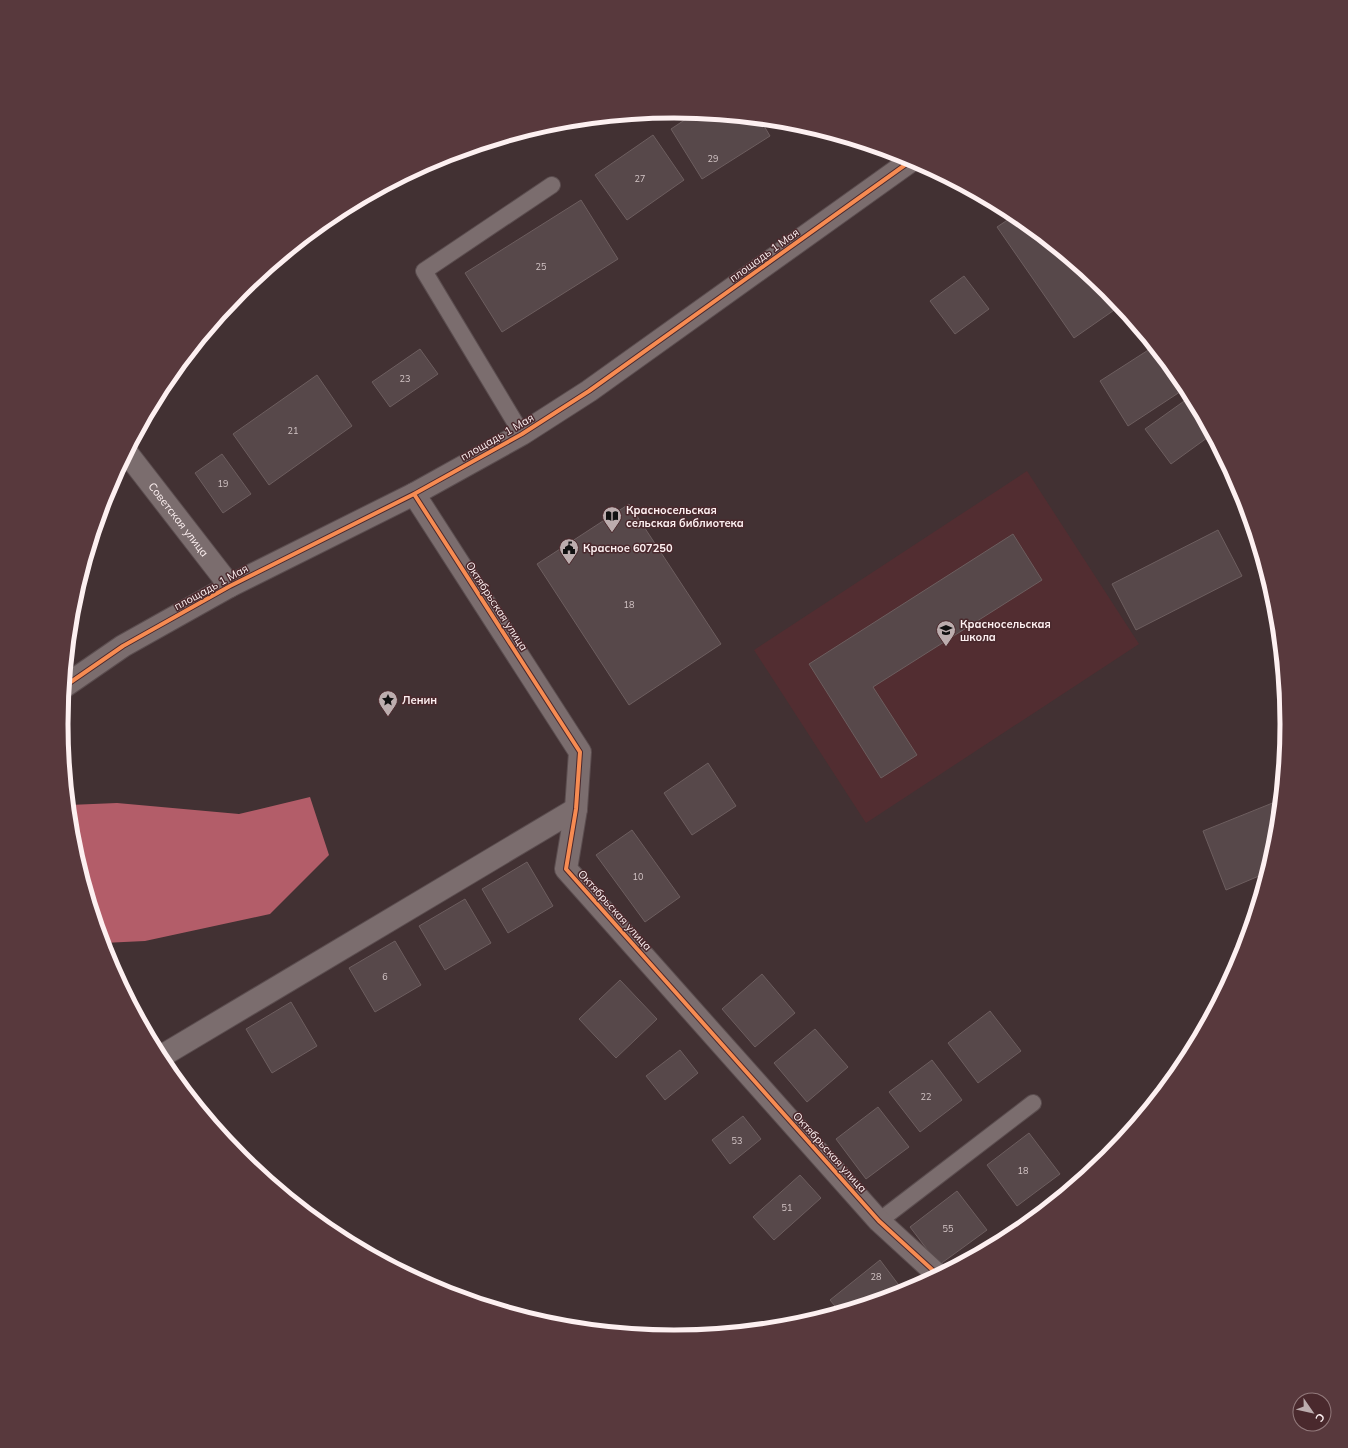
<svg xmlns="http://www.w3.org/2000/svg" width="1348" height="1448" viewBox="0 0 1348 1448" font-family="Mulish,sans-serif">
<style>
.built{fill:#522d31}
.water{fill:#b35d69}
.building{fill:#57484a;stroke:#6d5e5f}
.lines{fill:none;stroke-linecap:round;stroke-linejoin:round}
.service-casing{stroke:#5b4d4f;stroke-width:18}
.minor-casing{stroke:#5b4d4f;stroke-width:24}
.tertiary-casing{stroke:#5b4d4f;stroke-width:24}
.service{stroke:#7b6d6e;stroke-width:16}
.minor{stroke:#7b6d6e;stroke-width:22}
.tertiary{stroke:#7b6d6e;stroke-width:22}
.cycleway-casing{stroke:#4a292d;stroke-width:6}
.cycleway{stroke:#f68b52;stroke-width:4}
.labels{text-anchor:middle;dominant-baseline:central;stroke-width:3;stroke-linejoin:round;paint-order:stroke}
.number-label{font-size:9px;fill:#d4c6c7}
.street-label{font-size:11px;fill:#fdf0f1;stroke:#4a292d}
.poi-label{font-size:11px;font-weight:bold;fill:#fdf0f1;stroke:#4a292d;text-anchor:start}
.rim{fill:none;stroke:#fdf0f1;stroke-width:5}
</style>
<rect width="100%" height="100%" fill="#423133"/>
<path class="built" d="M1027,471L1139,644L866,823L754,650Z"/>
<path class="water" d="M310,797L329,855L270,914L145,941L103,943L73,843L69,805L117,803L239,814Z"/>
<path class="building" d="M695,113L760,119L770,136L702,179L671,129Z
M653,135L684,180L627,220L595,175Z
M581,200L618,259L502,332L465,273Z
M1015,215L1108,291L1120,306L1074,338L997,227Z
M964,276L989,309L955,334L930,301Z
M1153,347L1186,388L1128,426L1100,381Z
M420,349L438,374L390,407L372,382Z
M317,375L352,426L269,485L233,434Z
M1187,399L1205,424L1211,435L1171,464L1145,429Z
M222,454L251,494L223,513L195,473Z
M629,504L721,644L629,705L537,564Z
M1218,530L1242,576L1136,630L1112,584Z
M1013,534L1042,580L873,687L917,755L881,778L809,664Z
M708,763L736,806L692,835L664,793Z
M1280,800L1275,844L1266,873L1226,890L1203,831Z
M632,830L680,897L645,922L596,855Z
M527,862L553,906L508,933L482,889Z
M465,899L491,943L445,970L419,926Z
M395,941L421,985L375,1012L349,968Z
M762,974L795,1013L755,1047L722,1009Z
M620,980L657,1019L616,1058L579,1019Z
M291,1002L317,1046L272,1073L246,1029Z
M990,1011L1021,1051L978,1083L948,1043Z
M815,1029L848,1067L807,1102L774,1063Z
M680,1050L698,1073L665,1100L646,1076Z
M932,1060L962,1100L920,1132L889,1092Z
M878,1107L909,1147L866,1179L836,1139Z
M743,1116L761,1139L730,1164L712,1140Z
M1029,1133L1060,1174L1017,1206L987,1165Z
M800,1175L821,1198L774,1240L753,1217Z
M957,1191L987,1230L939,1265L910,1227Z
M880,1260L904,1292L839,1311L830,1300Z"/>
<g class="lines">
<defs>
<path id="service" d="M522,434L424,271L552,185
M879,1221L1033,1103"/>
<g id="minor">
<path id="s1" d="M127,453L230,586"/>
<path d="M414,494L580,752L576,809L566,869L879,1221L938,1275"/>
<path d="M160,1057L576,809"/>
</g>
<path id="tertiary" d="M65,686L123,646L230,586L414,494L522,434L589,391L912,160"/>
</defs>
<use href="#service" class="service-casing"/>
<use href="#minor" class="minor-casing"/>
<use href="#tertiary" class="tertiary-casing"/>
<use href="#service" class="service"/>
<use href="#minor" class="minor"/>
<use href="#tertiary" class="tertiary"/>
<defs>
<path id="cycleway" d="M414,494L580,752L576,809L566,869L879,1221L938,1275
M65,686L123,646L230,586L414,494L522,434L589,391L912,160"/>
</defs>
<use href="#cycleway" class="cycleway-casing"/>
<use href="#cycleway" class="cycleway"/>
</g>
<defs>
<symbol id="library-pin" viewBox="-11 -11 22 30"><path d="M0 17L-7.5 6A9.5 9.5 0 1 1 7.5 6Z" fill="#bcadae" stroke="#4a292d"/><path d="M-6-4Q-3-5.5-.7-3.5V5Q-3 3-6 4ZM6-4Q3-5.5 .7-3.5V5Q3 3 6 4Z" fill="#111"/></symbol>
<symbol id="civic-pin" viewBox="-11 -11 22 30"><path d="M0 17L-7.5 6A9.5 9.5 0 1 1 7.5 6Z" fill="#bcadae" stroke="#4a292d"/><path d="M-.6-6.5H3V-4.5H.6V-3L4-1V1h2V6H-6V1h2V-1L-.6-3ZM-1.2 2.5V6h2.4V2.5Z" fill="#111"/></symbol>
<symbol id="school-pin" viewBox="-11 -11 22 30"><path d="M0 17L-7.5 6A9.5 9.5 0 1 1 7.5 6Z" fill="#bcadae" stroke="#4a292d"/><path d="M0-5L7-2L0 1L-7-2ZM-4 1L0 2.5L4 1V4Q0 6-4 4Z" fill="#111"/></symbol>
<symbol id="sight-pin" viewBox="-11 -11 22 30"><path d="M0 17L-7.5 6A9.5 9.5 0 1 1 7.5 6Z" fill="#bcadae" stroke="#4a292d"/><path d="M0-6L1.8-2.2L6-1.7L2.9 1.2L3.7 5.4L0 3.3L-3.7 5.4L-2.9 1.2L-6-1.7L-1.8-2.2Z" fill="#111"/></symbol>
</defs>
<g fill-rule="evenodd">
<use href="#library-pin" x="601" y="505" width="22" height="30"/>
<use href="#civic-pin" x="558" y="537" width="22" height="30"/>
<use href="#school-pin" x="935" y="619" width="22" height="30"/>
<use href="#sight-pin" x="377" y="689" width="22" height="30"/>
</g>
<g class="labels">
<g class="number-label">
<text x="713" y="158">29</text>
<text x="640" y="178">27</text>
<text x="541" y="266">25</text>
<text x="405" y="378">23</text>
<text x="293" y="430">21</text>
<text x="223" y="483">19</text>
<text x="629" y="604">18</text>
<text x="638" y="876">10</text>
<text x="385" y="976">6</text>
<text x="926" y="1096">22</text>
<text x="737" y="1140">53</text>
<text x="1023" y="1170">18</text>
<text x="787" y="1207">51</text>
<text x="948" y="1228">55</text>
<text x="876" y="1276">28</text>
</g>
<g class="street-label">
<text transform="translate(764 255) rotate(-36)">площадь 1 Мая</text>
<text transform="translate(497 437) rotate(-30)">площадь 1 Мая</text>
<text stroke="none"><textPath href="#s1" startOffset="84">Советская улица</textPath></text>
<text transform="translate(211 587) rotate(-29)">площадь 1 Мая</text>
<text transform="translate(497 606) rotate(57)">Октябрьская улица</text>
<text transform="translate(615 910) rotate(48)">Октябрьская улица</text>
<text transform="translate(830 1152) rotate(48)">Октябрьская улица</text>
</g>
<g class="poi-label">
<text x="626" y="510">Красносельская<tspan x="626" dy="13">сельская библиотека</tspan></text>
<text x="583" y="548">Красное 607250</text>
<text x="960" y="624">Красносельская<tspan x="960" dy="13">школа</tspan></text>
<text x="402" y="700">Ленин</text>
</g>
</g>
<path d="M0 0H1348V1448H0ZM68 724a606 606 0 1 1 1212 0a606 606 0 1 1-1212 0Z" fill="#58393d" fill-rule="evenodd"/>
<path class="rim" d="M68 724a606 606 0 1 1 1212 0a606 606 0 1 1-1212 0Z"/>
<g transform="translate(1312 1412) rotate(124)"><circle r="19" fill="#4a292d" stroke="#92797b"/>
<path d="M0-3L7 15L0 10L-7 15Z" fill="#bcadae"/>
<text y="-6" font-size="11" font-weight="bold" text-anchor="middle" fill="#fdf0f1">С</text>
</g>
</svg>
